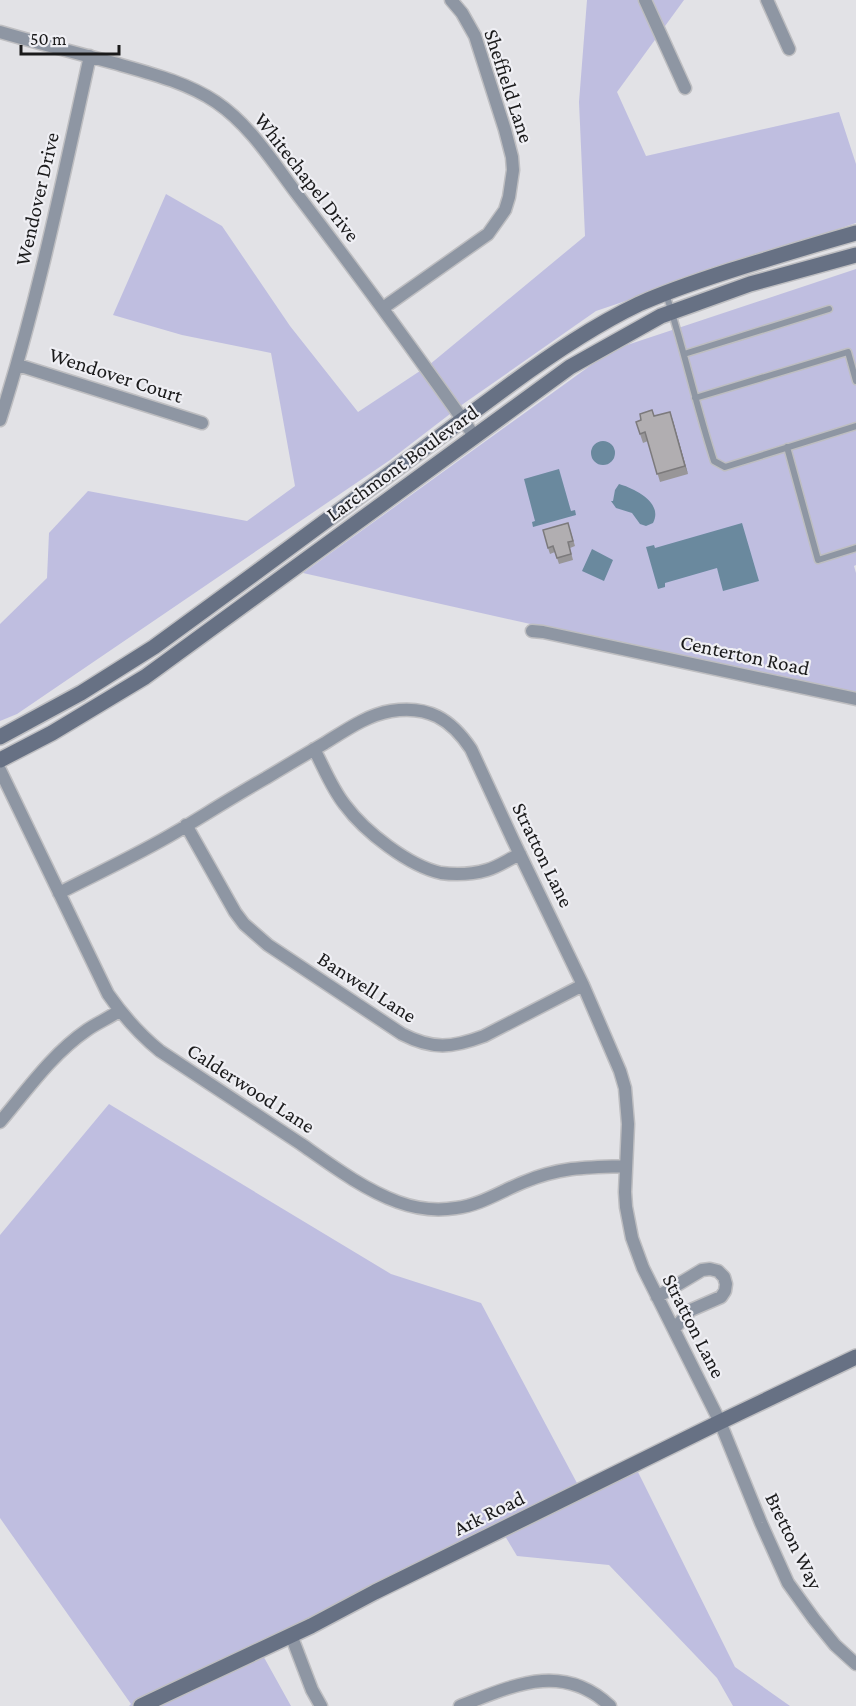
<svg xmlns="http://www.w3.org/2000/svg" width="856" height="1706" viewBox="0 0 856 1706" font-family="'Crimson Pro',serif">
<style>
.green{fill:#bfbee0}
.water{fill:#6a899e}
.lines{fill:none;stroke-linecap:round;stroke-linejoin:round}
.lane-casing{stroke:#bebec1;stroke-width:9}
.street-casing{stroke:#bebec1;stroke-width:15}
.secondary-casing{stroke:#bebec1;stroke-width:18}
.lane{stroke:#8e96a3;stroke-width:6}
.street{stroke:#8e96a3;stroke-width:12}
.secondary{stroke:#677184;stroke-width:15}
.wall{fill:#989698}
.shaded-wall{fill:#7c7a7c}
.building{fill:#b1aeb1;stroke:#7c7a7c;stroke-width:1.5}
.labels{text-anchor:middle;dominant-baseline:central;stroke-width:4.5;stroke-linejoin:round;paint-order:stroke}
.street-label{font-size:21px;fill:#1a1a1b;stroke:#efeff4}
</style>
<rect width="100%" height="100%" fill="#e2e2e6"/>
<path class="green" d="M587,0H684L617,92L646,156L839,112L856,164V223L596,311L463,404L390,460L17,714L0,721V624L47,578L49,533L88,491L247,521L295,486L271,353L182,335L113,315L166,194L222,226L290,326L358,412L429,365L585,236L579,102Z
M856,269V565L854,566L856,573V697L303,573L612,350Z
M109,1104L391,1274L481,1303L578,1485L633,1462L735,1667L790,1706H733L717,1678L609,1565L517,1556L502,1531L256,1643L291,1706H129L131,1704L0,1518V1235Z"/>
<path class="water" d="M591 453a12 12 0 1 1 24 0a12 12 0 1 1-24 0Z
M559,469L571,511L575,510L576,515L533,527L532,522L535,521L524,479Z
M619,484C633,488 664,502 653,523L646,526L640,524L632,513L616,508L611,501H613L615,490Z
M742,523L759,581L723,591L717,568L665,583V587L658,589L646,547L654,545L655,548Z
M592,549L613,560L604,581L582,571Z"/>
<g class="lines">
<defs>
<path id="lane" d="M666,294C684,349 696,406 714,461L725,467L856,426
M684,354L829,309
M695,398L848,352L856,381
M787,447L818,560L856,548"/>
<path id="street" d="M645,0L685,88
M767,0L789,49
M0,32C38,43 76,53 114,63C149,73 186,82 216,102C250,125 273,162 297,194C358,274 417,355 475,437
M383,308L488,234L505,210L509,197L513,170L512,157L505,130L475,36L462,13L451,0
M18,365L202,423
M0,420C38,301 63,178 90,56
M532,631L543,632L856,699
M314,749C324,768 332,789 345,805C365,832 409,866 441,873C456,875 473,874 487,870C498,867 509,859 520,854
M0,770L108,994C124,1017 139,1034 160,1051C207,1082 254,1113 301,1144C331,1165 363,1189 398,1202C417,1209 437,1211 456,1208C481,1205 501,1191 524,1182C560,1167 587,1167 626,1166
M186,825L235,912L244,924L268,945L402,1034C433,1050 452,1048 484,1036L583,985
M59,893C98,873 139,854 176,832C206,814 236,795 266,778C286,766 306,754 325,743C346,730 367,715 391,711C428,705 451,719 471,749L513,840L583,985L620,1071L625,1088L628,1124L625,1192L626,1207L632,1238L643,1268L720,1422L761,1523L788,1583L814,1619L835,1645L856,1664
M0,1122C27,1090 52,1054 87,1030C97,1023 109,1018 119,1011
M657,1297L702,1270L710,1269L718,1271L724,1277L726,1284L725,1291L721,1297L691,1310L674,1329
M291,1635L312,1690L321,1706
M460,1706C512,1686 562,1661 610,1706"/>
<path id="secondary" d="M0,737L81,693L154,647L254,574L511,384C552,354 593,326 639,304C668,291 698,281 729,271C771,258 813,245 856,233
M0,760L52,733L145,677L570,367L661,316L750,284L856,255
M141,1706L311,1626L375,1592L720,1422L856,1357"/>
</defs>
<use href="#lane" class="lane-casing"/>
<use href="#street" class="street-casing"/>
<use href="#secondary" class="secondary-casing"/>
<use href="#lane" class="lane"/>
<use href="#street" class="street"/>
<use href="#secondary" class="secondary"/>
</g>
<path class="wall" d="M652,410L654,416L673,421L688,474L660,482L648,441L643,443L640,434L641,420Z
M570,529L575,546L570,548L573,560L559,564L555,552L550,554L548,548Z"/>
<path class="shaded-wall" d="M670,412L673,421L688,474L685,466Z"/>
<path class="building" d="M652,410L654,416L670,412L685,466L657,474L645,432L640,434L636,422L641,420L640,414Z
M568,523L573,541L568,542L571,554L557,558L553,546L548,548L543,530Z"/>
<g class="labels">
<g class="street-label">
<text transform="translate(509 86) rotate(72)">Sheffield Lane</text>
<text transform="translate(307 177) rotate(52)">Whitechapel Drive</text>
<text transform="translate(37 199) rotate(-77)">Wendover Drive</text>
<text transform="translate(116 375) rotate(18)">Wendover Court</text>
<text transform="translate(402 463) rotate(-36)">Larchmont Boulevard</text>
<text transform="translate(745 655) rotate(12)">Centerton Road</text>
<text transform="translate(543 855) rotate(64)">Stratton Lane</text>
<text transform="translate(367 987) rotate(33)">Banwell Lane</text>
<text transform="translate(251 1088) rotate(33)">Calderwood Lane</text>
<text transform="translate(694 1326) rotate(63)">Stratton Lane</text>
<text transform="translate(489 1513) rotate(-26)">Ark Road</text>
<text transform="translate(794 1541) rotate(64)">Bretton Way</text>
</g>
</g>
<path d="M21 45v9h98v-9" fill="none" stroke="#1a1a1b" stroke-width="3"/>
<text x="30" y="45" font-size="18" fill="#1a1a1b" stroke="#efeff4" stroke-width="4.5" paint-order="stroke">50 m</text>
</svg>
